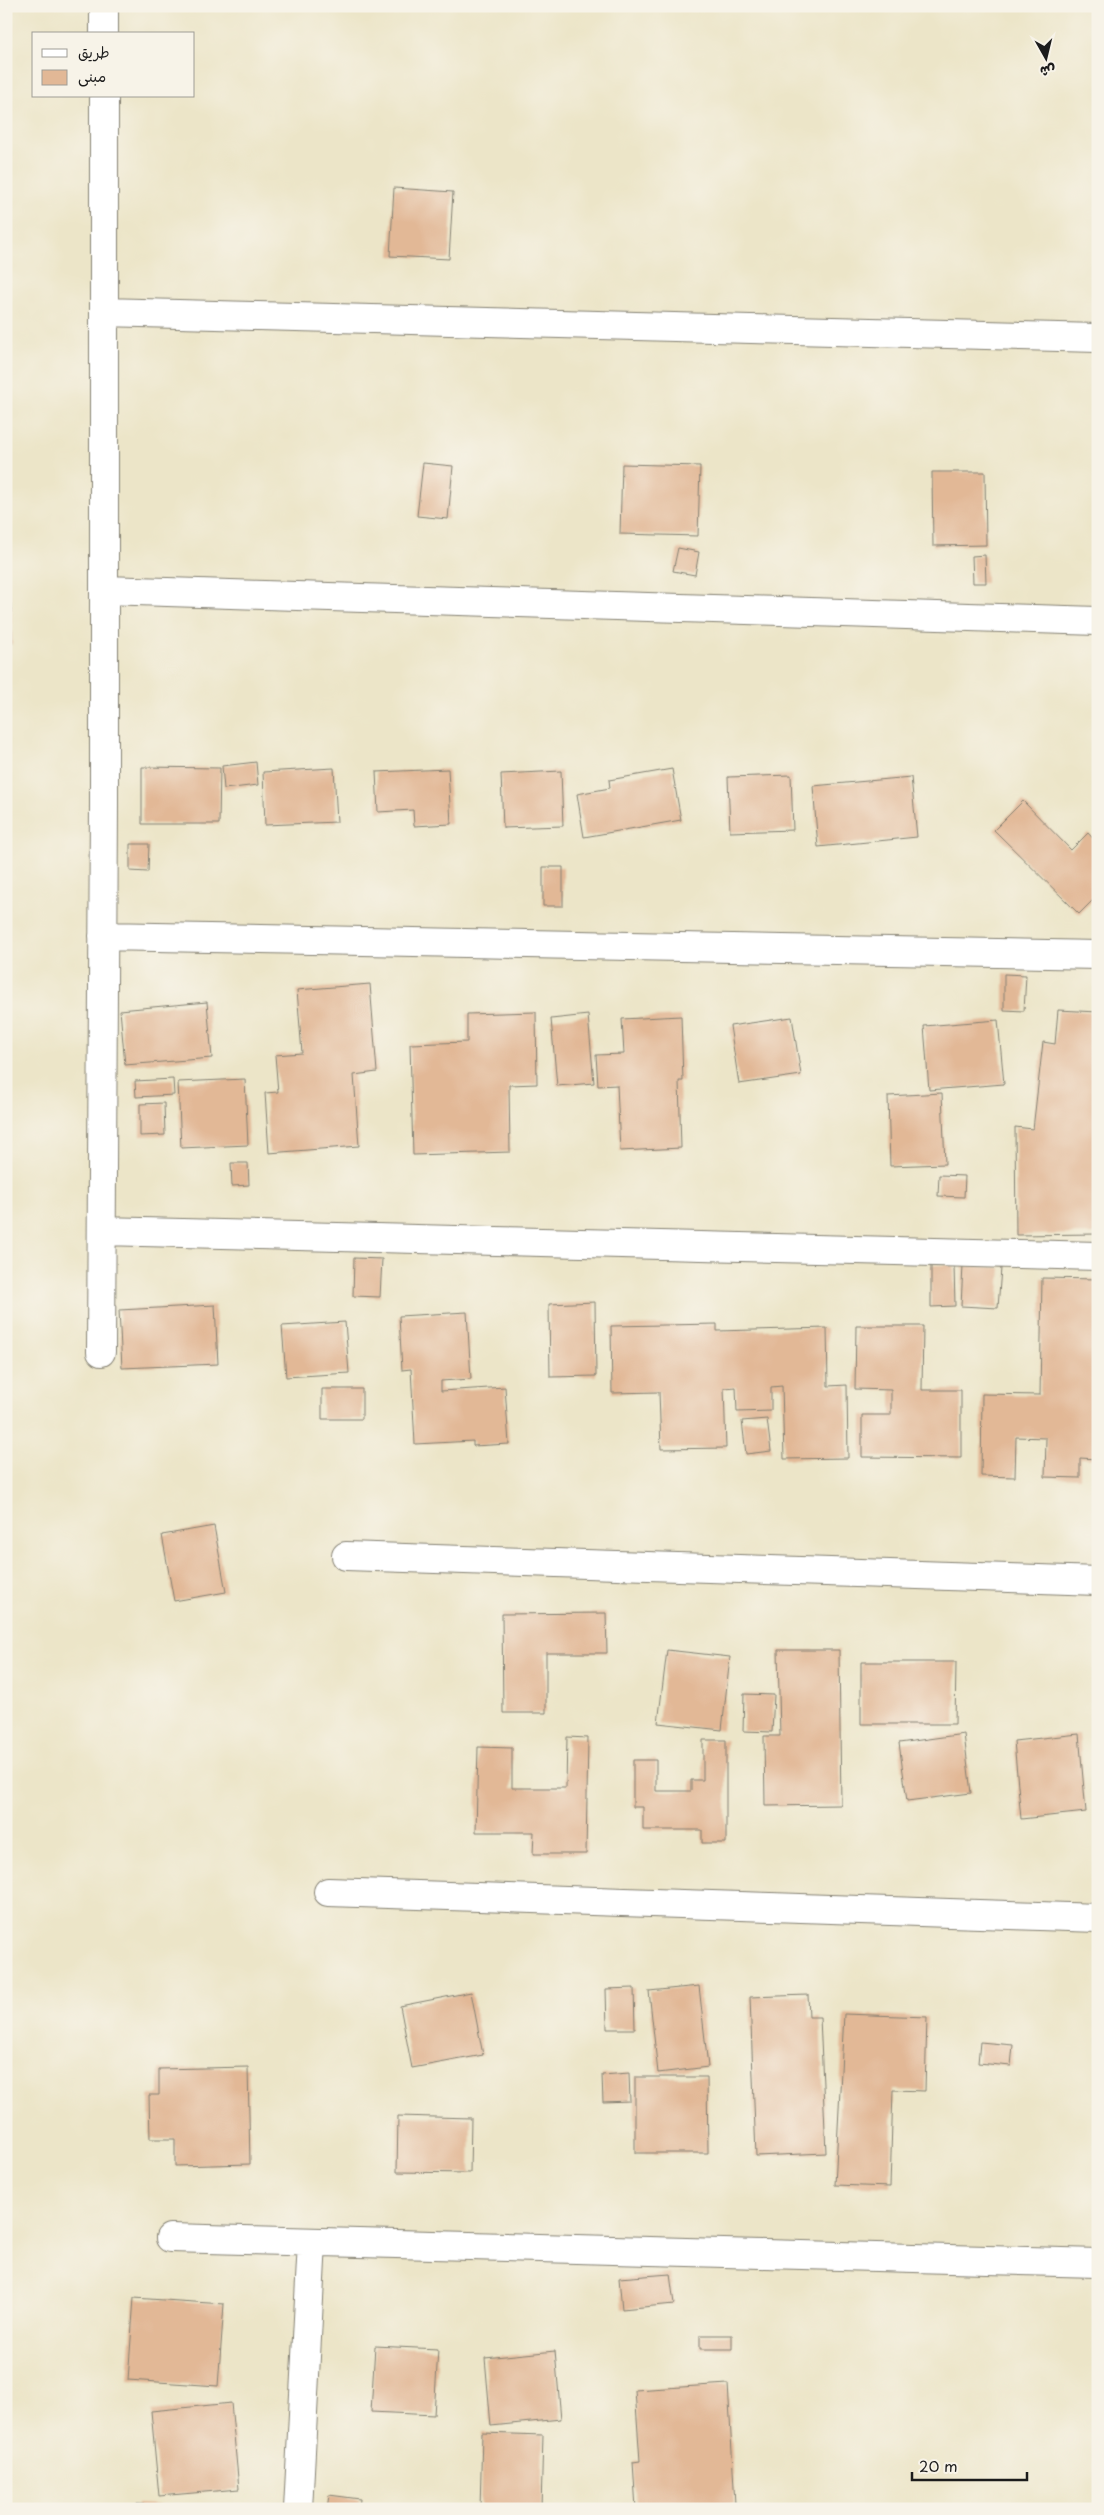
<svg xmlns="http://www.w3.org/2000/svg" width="1104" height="2515" viewBox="0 0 1104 2515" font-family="'Playpen Sans','Playpen Sans Arabic',sans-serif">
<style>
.building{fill:#e2b896}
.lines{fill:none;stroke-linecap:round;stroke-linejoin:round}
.minor-casing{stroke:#848072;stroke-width:30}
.minor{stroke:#fff;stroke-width:28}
</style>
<rect width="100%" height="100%" fill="#f7f3e8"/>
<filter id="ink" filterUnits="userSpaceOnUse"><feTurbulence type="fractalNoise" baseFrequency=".02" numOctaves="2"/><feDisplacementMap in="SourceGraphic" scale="10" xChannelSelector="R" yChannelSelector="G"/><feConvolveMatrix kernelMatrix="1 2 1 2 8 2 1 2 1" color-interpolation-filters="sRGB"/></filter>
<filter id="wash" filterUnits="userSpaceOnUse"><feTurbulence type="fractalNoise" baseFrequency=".0096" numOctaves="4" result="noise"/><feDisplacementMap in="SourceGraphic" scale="20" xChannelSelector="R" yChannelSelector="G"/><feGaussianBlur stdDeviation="1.12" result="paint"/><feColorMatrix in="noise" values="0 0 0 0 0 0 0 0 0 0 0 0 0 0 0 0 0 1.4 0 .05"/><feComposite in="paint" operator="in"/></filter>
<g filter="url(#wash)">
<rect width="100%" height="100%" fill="#ece5c8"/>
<g id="blocks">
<path class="building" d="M394,188L453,192L449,259L390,256Z
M423,463L453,466L448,519L417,516Z
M622,464L700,466L698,536L620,534Z
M932,472H985L986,545L933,546Z
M678,548L699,552L695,575L673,571Z
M985,555L986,583H973L972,556Z
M6,604H11L12,644H6Z
M256,762L258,785L224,789L222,766Z
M142,767L220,768L219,824H142Z
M334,768L337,822L265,825L263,772Z
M448,769L451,824L414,826L413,810L378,812L376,772Z
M672,769L681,820L584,837L577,794L610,788L609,780Z
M561,771L563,826L503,828L501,774Z
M791,775L793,830L730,832L728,777Z
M911,777L917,837L818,847L813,786Z
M1023,801L1071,850L1088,833L1098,844V895L1079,914L994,830Z
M130,844H149L148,872L130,871Z
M543,867H563V906H543Z
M1004,974L1026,975L1024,1011L1004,1010Z
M370,984L377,1072L354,1075L359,1146L269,1153L265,1093L278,1092L275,1055L302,1053L297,990Z
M207,1002L212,1058L125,1065L120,1010Z
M1058,1010L1098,1012V1234L1016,1235L1015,1127L1033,1129L1043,1042L1055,1044Z
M536,1012L537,1084L509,1085L510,1152L413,1155L410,1044L467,1042V1014Z
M588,1015L594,1083L557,1086L551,1019Z
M681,1016L683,1081H679L681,1148L620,1151L617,1085L598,1086L596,1055L624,1054L622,1019Z
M792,1017L801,1075L739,1084L730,1026Z
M998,1020L1004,1084L929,1090L924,1026Z
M173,1079L174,1095L136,1097L135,1081Z
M245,1079L248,1145L181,1148L178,1082Z
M942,1093L945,1164L890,1166L888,1096Z
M164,1103L165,1135L140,1136V1104Z
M231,1163H248L249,1185L232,1186Z
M939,1175L965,1176L964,1197L938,1196Z
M354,1258L382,1259L380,1297L353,1296Z
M931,1265H954L955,1306L931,1307Z
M963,1265L1001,1268L998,1308L961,1306Z
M1042,1278L1098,1279L1097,1459L1080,1458V1478L1045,1477L1046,1438L1016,1437L1015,1477L981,1476L982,1394L1040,1395Z
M595,1302L596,1376L550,1377L549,1304Z
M215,1305L218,1364L122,1368L119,1310Z
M467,1312L471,1379L441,1381V1391L505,1387L509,1444L473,1446V1441L415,1444L411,1369L402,1370L399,1316Z
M345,1322L349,1373L286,1377L282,1326Z
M717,1324V1331L827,1328L828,1386L847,1385L848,1458L784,1459L782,1386L771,1387V1411L737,1412L736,1387L724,1388L726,1448L661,1449L659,1392L612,1393L611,1326Z
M856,1326H923L922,1390H961V1458L862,1457V1415H891V1390L855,1389Z
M322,1389H362V1419H322Z
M767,1419L771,1451L746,1454L742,1421Z
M214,1526L226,1592L174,1601L162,1535Z
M606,1613L607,1653H546V1713H503L502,1614Z
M667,1650L730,1657L722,1730L658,1723Z
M778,1650H839L841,1805L765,1806L764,1736H780Z
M861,1662H956L955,1724H861Z
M744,1694L774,1695L772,1732L743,1731Z
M964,1734L971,1793L907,1801L899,1743Z
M1079,1734L1086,1812L1021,1819L1014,1741Z
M567,1737L588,1738L586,1854H533L534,1832H476L478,1747L512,1748V1788H566Z
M703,1740H726V1843H702V1830H643V1807H633V1760H656V1791H691V1780H703Z
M699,1986L708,2067L658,2073L649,1991Z
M634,1988L635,2029H607L606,1989Z
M471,1992L483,2055L412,2068L400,2006Z
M808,1995L809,2017H820L826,2153L756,2156L750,1997Z
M844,2014L927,2017L925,2091L893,2090L890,2187L835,2185Z
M980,2042L1013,2045L1011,2066L978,2063Z
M248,2067L250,2164L175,2166V2139H150L149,2095H159V2069Z
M629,2073L630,2101L603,2102L602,2075Z
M635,2077H707L708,2153H635Z
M398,2116L471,2118L470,2173L397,2172Z
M670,2274L674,2304L622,2309L619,2278Z
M134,2298L224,2304L218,2386L128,2380Z
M700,2335H732V2349H700Z
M375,2346L438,2349L434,2415L371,2412Z
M555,2351L561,2419L491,2426L485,2358Z
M728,2384L735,2504L636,2509L633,2462L640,2461L635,2390Z
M231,2403L239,2489L159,2496L151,2411Z
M482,2433L543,2435L541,2509H480Z
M329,2495L360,2499L359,2509H327Z
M137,2504L196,2507V2509H137Z"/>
</g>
</g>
<g filter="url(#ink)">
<use href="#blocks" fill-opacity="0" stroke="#848072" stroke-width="1"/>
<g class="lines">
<defs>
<path id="minor" d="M104,6V34
M104,312L1098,338
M104,590L1098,621
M103,936L1098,955
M102,1231L1098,1256
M101,1352L104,804V96
M346,1556L1098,1581
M328,1892L1098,1918
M170,2238L1098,2263
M298,2509L312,2242"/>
</defs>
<use href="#minor" class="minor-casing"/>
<use href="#minor" class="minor"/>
</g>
</g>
<rect width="1104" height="2515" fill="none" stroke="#f7f3e8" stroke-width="25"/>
<rect x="32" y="32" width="162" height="65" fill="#f7f3e8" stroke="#9f9d96"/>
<rect x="42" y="49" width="25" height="8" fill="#ffffff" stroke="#9f9d96"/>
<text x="78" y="58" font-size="15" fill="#1c1c1c">طريق</text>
<rect x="42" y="70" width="25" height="15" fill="#e2b896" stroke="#9f9d96"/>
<text x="78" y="82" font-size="15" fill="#1c1c1c">مبنى</text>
<g transform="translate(1046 58) rotate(172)" stroke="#f7f3e8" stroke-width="4" paint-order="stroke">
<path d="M0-4L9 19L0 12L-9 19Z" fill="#1c1c1c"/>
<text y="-8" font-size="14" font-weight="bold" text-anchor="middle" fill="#1c1c1c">ش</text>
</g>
<path d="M912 2472v8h115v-8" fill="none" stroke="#1c1c1c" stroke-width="2.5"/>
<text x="919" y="2472" font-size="15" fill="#1c1c1c" stroke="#f7f3e8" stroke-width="4" paint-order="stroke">20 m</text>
</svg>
